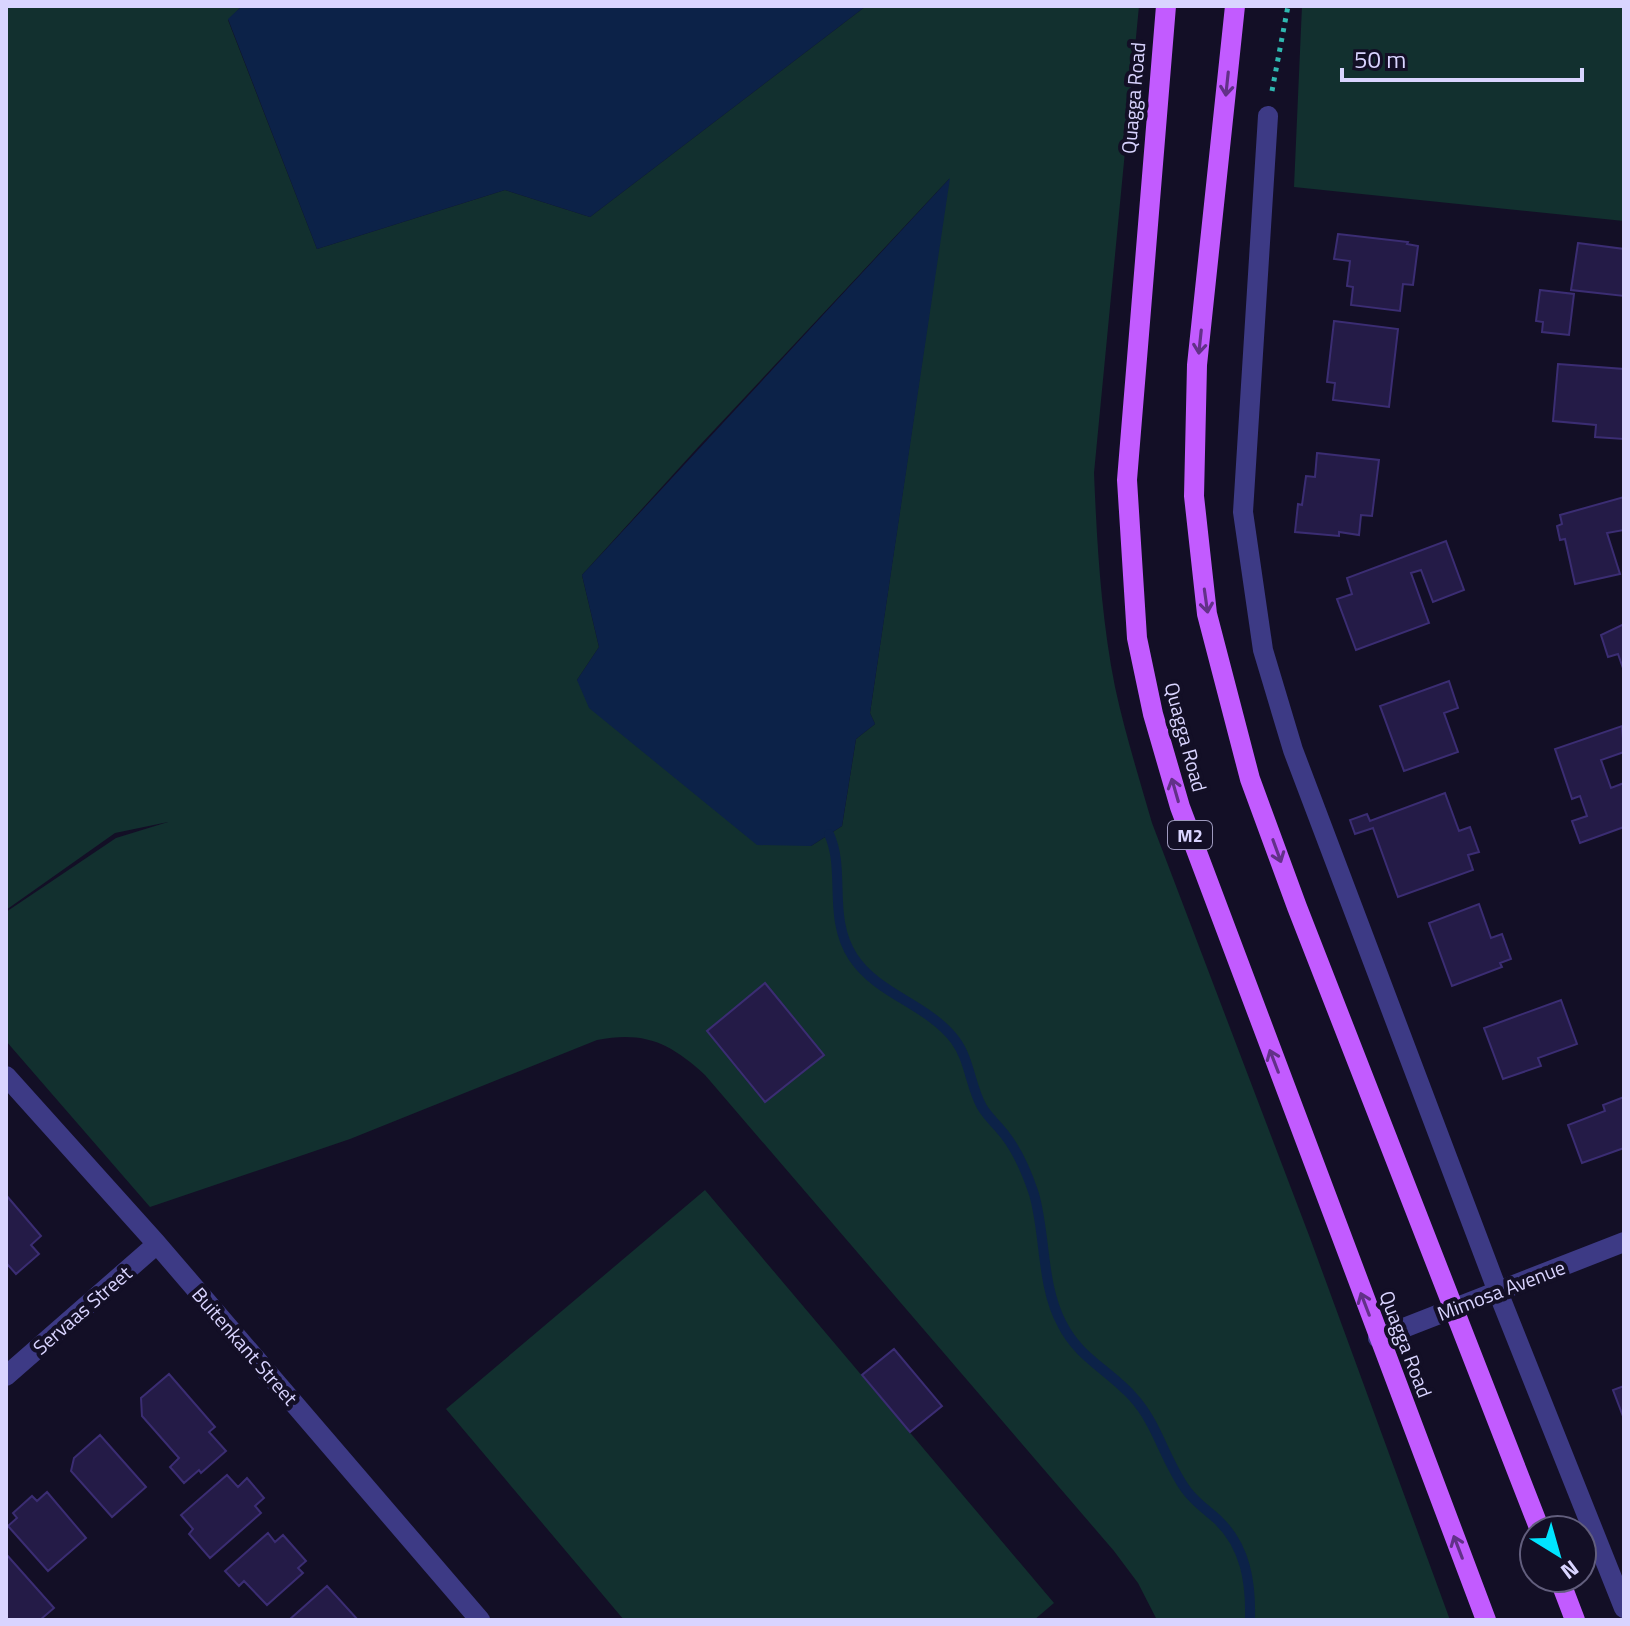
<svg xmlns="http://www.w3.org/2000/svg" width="1630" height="1626" viewBox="0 0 1630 1626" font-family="'Titillium Web',sans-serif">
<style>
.green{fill:#12302f;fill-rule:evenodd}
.water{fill:#0c2248}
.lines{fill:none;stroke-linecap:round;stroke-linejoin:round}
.stream{stroke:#0c2248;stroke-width:10}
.building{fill:#241b47;stroke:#3b2d73;stroke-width:2}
.path{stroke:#2fb8b0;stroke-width:5;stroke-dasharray:4 6;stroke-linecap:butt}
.street{stroke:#3d3a85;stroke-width:20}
.primary{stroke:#c25bff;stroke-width:20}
.oneway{stroke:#623188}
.labels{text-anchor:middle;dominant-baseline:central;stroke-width:8;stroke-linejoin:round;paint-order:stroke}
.shield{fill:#130f26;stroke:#9e99be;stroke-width:2}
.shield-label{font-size:18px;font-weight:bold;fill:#d9d4ff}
.street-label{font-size:20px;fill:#d9d4ff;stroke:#130f26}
</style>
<rect width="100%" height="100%" fill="#130f26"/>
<path class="green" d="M6,6H242L228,20L317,249L505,190L590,217L866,6H1139L1094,473C1097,545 1101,616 1115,687C1125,733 1139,778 1152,823L1310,1238L1450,1620H1157L1138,1583L1114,1551L705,1075C670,1043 645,1031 597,1040L350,1139L150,1207L6,1041V912L116,838L168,822L115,833L6,910ZM949,179L870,713L875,724L856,739L842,826L811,846L577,680L599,647L582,575L700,445Z
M1302,6H1624V221L1294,187Z
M705,1190L1054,1603L1034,1620H624L446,1409Z"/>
<path class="water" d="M242,6H866L590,217L505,190L317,249L228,19Z
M950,178L870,713L875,724L856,739L842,826L811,846L757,845L589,708L577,680L599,647L582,575Z"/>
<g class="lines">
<path class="stream" d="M829,834C846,871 827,917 853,957C878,995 928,1004 955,1040C970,1060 970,1086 982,1107C988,1117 998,1126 1005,1135C1019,1153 1027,1173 1034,1194C1046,1236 1041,1285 1062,1324C1079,1358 1109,1370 1133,1397C1158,1424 1165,1462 1187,1491C1195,1502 1208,1511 1218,1520C1246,1547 1251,1583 1250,1620"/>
</g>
<path class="building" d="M1338,234L1408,242L1407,244L1418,246L1413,285L1403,284L1400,311L1351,305L1353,287L1347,286L1350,261L1334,259Z
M1578,243L1624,249V296L1571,290Z
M1540,290L1574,294L1569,335L1542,332L1543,322L1536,321Z
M1334,321L1398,329L1389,407L1333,400L1335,383L1327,382Z
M1558,364L1624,369V439L1595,437L1596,425L1553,421Z
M1317,453L1379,460L1372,516L1361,515L1359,535L1339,532V536L1295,532L1298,504L1302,505L1306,476L1315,477Z
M1624,497V530L1607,533L1620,574L1575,584L1565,539L1560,540L1557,526L1562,524L1560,515Z
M1446,541L1464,590L1433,602L1421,570L1411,573L1429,623L1356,650L1337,599L1352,594L1347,578Z
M1624,624V671L1618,654L1608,657L1601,635Z
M1449,681L1458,708L1444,713L1458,752L1404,771L1380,706Z
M1622,726L1624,752L1601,760L1611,788L1624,783V827L1580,843L1572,821L1587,816L1580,796L1572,799L1555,749Z
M1445,793L1459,831L1470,827L1479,852L1468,855L1473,870L1398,897L1373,828L1355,834L1350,820L1367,814L1370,821Z
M1479,904L1491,938L1502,934L1511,959L1500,963L1502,967L1452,986L1429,923Z
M765,983L824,1055L765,1102L707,1031Z
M1561,1000L1577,1044L1538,1058L1541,1066L1503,1079L1484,1028Z
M1624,1097V1148L1582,1163L1568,1125L1605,1111L1603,1105Z
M6,1195L41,1236L31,1245L39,1254L16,1274L8,1265L6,1267Z
M894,1349L942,1406L910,1432L862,1375Z
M169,1374L215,1427L209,1432L226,1451L201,1473L199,1470L184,1483L170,1467L179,1458L142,1416L141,1398Z
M1624,1386V1419L1613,1390Z
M100,1435L146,1487L112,1517L71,1471L74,1458Z
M227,1475L238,1487L247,1478L264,1498L255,1506L261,1513L210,1558L189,1534L193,1529L181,1515Z
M47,1492L86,1538L48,1571L8,1526L17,1518L13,1513L32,1496L37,1501Z
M268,1533L275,1542L283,1535L306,1561L298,1568L303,1573L267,1605L244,1581L239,1586L225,1571Z
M6,1554L54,1608L40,1620H6Z
M327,1586L358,1620H289Z"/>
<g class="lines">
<path class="path" d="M1272,91L1288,6"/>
<path class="street" d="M1268,116L1243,512L1263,650L1293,750L1498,1292L1624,1608
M6,1076L157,1244L480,1620
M1378,1338L1624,1242
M6,1376L157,1244"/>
<path class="primary" d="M1166,6L1127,480L1137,638L1153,714L1180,807L1486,1620
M1235,6L1197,365L1194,496L1207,614L1250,779L1297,907L1540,1530
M1559,1578L1575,1620"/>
</g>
<defs><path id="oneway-shaft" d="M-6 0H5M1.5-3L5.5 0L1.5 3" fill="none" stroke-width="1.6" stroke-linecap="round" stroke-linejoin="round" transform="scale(2)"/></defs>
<g class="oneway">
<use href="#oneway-shaft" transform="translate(1227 84) rotate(96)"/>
<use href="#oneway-shaft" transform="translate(1200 342) rotate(96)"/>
<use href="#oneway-shaft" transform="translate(1206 601) rotate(82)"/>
<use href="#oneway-shaft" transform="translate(1175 790) rotate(-106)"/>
<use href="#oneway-shaft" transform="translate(1277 851) rotate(70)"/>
<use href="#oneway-shaft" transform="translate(1274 1061) rotate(-111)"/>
<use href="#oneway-shaft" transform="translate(1365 1304) rotate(-111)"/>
<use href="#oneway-shaft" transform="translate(1458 1547) rotate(-111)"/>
</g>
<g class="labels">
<rect class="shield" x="1168" y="821" width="44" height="28" rx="6"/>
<g class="shield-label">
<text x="1190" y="835">M2</text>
</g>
<g class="street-label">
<text transform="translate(1133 98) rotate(-85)">Quagga Road</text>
<text transform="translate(1186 737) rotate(75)">Quagga Road</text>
<text transform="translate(1501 1290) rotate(-21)">Mimosa Avenue</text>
<text transform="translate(82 1310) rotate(-41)">Servaas Street</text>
<text transform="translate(1406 1344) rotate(69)">Quagga Road</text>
<text transform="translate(245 1346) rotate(49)">Buitenkant Street</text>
</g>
</g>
<rect width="1630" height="1626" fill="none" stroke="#d9d4ff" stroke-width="16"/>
<g transform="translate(1558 1554) rotate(143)"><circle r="38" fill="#130f26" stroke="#625e7d" stroke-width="2"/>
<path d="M0-6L14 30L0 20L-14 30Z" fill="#00e5ff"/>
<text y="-12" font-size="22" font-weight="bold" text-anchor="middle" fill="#d9d4ff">N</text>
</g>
<path d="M1342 68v12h240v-12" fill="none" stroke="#d9d4ff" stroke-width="4"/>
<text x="1354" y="68" font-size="24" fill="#d9d4ff" stroke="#130f26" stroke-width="6" paint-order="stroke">50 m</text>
</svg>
